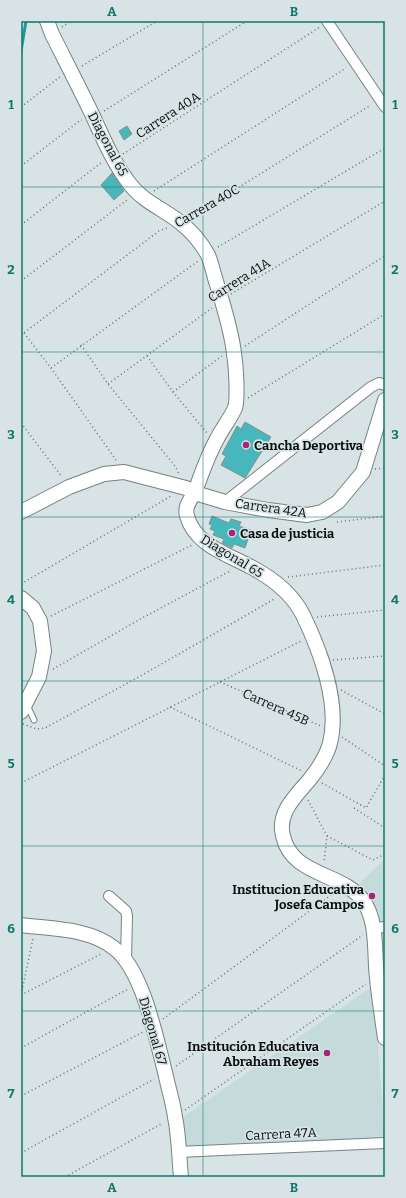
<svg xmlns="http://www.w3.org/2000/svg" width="406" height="1198" viewBox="0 0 406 1198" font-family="Bitter,serif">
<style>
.built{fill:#c5dbdb}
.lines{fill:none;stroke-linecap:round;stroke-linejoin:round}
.stream{stroke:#1d9a9e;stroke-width:3}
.building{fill:#46b7bb;stroke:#859090}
.lane-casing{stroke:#778282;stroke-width:7}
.street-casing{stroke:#778282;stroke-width:12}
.secondary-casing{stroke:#778282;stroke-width:16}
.path{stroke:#697171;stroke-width:1.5;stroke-dasharray:1 3;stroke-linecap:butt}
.lane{stroke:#fff;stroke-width:5}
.street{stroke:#fff;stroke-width:10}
.secondary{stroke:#fff;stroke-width:14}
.grid{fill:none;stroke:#0f766e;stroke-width:1;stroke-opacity:0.55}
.poi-dot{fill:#a52473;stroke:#d7e3e4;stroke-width:1.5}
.labels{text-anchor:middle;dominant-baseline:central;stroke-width:3.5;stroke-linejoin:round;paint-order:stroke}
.street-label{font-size:13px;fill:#0b0f0f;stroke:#d7e3e4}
.poi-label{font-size:13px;font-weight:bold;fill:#0b0f0f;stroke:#d7e3e4;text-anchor:start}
.neatline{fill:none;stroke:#0f766e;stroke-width:1.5}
.grid-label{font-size:13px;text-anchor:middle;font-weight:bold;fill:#0f766e}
</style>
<rect width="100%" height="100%" fill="#d7e3e4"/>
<path class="built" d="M385,859V1038L373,928L354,890L363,880Z
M373,986L385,1137L183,1147L179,1120Z"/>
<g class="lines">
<path class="stream" d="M21,51L26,21"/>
</g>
<path class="building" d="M127,126L132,134L124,140L119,131Z
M112,173L124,191L114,200L101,185Z
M245,422L271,437L245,478L221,465L226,456L222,454L237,426L241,429Z
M212,516L229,523L231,519L241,522L239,526L251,530L245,548L234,544L232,548L222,543L224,539L213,535L215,531L210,529L212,525L209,524Z"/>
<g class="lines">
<defs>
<path id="lane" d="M27,705L34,720"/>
<path id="street" d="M327,21L385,107
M225,502L371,387L379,383L385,385
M109,896L126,911L127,916L126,960
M373,928L385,927
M178,1152L385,1143"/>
<path id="secondary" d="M47,21L52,34C65,60 79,87 92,114C103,138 113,162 129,183C143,202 164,209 181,223C191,231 202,244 208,255C211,262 213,271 215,278C222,301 232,331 234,354C236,365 238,399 235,408C230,419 222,429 217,439C208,455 202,472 196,489C192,499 184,505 187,516C195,545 227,554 251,567C272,578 292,593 303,615C320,650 340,703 330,743C327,755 318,769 310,779C296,796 277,812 283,836C292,877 344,872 364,902C378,923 374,954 377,978C379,998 382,1018 385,1038
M21,512L69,487L104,474L124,472L186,488L195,493L225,502L268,510L307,515L322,512L338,502L363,472L385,400
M21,598L33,608L40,621L44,651L39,677L21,712
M21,925C51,929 89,928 114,948C143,970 156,1038 165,1072C168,1087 173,1102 175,1117C179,1136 179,1157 181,1177"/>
</defs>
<use href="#lane" class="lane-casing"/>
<use href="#street" class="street-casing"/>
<use href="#secondary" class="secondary-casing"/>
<path class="path" d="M62,27L71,21
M82,66L157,21
M21,107L61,76
M104,111L247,21
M123,154L320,27
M21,166L78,122L82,120
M154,191L346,68
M191,217L371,105
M21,225L102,162
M218,247L385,148
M21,281L127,200
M231,294L385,201
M24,333L51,368L116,460
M21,335L159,231L167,228
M81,345L108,384L175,466L179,474
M245,346L348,279L385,256
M147,356L173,392L207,433
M51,368L198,261
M108,384L212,308
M173,392L222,356
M248,398L385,314
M21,423L62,477
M375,469L385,468
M337,522L385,516
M288,577L385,565
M21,584L171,496
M51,616L192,545
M317,617L385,610
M333,660L385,656
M53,669L144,617L230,571V569
M220,682L321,726
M341,690L385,714
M170,707L302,771
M23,724L37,729L45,728L146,673L276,598
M342,737L385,766
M21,783L301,641
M322,783L366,808L385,775
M308,800L327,836L324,863
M354,808L385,828
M327,836L373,860L385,854
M21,995L101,954
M21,995L33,939
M163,1019L334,893
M21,1048L128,989
M176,1066L363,935
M21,1096L143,1032
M185,1110L366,984
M21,1153L154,1079
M65,1177L163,1123"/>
<use href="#lane" class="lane"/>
<use href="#street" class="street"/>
<use href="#secondary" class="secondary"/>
</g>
<path class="grid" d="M203,21V1177M21,187H385M21,352H385M21,517H385M21,681H385M21,846H385M21,1011H385"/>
<g class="poi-dot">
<circle cx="246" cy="445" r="4"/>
<circle cx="232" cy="533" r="4"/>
<circle cx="372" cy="896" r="4"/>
<circle cx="327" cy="1053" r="4"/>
</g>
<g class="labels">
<g class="street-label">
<text transform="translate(168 115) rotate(-33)">Carrera 40A</text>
<text transform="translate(108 144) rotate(62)">Diagonal 65</text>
<text transform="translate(207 206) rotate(-30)">Carrera 40C</text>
<text transform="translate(239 280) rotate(-32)">Carrera 41A</text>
<text transform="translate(271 508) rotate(8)">Carrera 42A</text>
<text transform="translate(232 556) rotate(31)">Diagonal 65</text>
<text transform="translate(276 707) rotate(24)">Carrera 45B</text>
<text transform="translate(153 1031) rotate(74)">Diagonal 67</text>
<text transform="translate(281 1134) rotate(-3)">Carrera 47A</text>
</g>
<g class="poi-label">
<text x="254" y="445">Cancha Deportiva</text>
<text x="240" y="533">Casa de justicia</text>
<text x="364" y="889" text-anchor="end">Institucion Educativa<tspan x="364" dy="15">Josefa Campos</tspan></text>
<text x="319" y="1046" text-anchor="end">Institución Educativa<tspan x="319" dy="15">Abraham Reyes</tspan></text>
</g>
</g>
<rect width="406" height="1198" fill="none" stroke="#d7e3e4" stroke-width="44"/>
<rect x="22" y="22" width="362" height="1154" class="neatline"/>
<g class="grid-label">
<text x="112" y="16">A</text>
<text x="294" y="16">B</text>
<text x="11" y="109">1</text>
<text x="395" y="109">1</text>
<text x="11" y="274">2</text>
<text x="395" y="274">2</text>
<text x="11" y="439">3</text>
<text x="395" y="439">3</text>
<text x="11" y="604">4</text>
<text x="395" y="604">4</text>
<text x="11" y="768">5</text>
<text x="395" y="768">5</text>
<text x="11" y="933">6</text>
<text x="395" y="933">6</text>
<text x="11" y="1098">7</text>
<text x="395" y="1098">7</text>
<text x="112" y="1192">A</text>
<text x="294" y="1192">B</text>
</g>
</svg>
